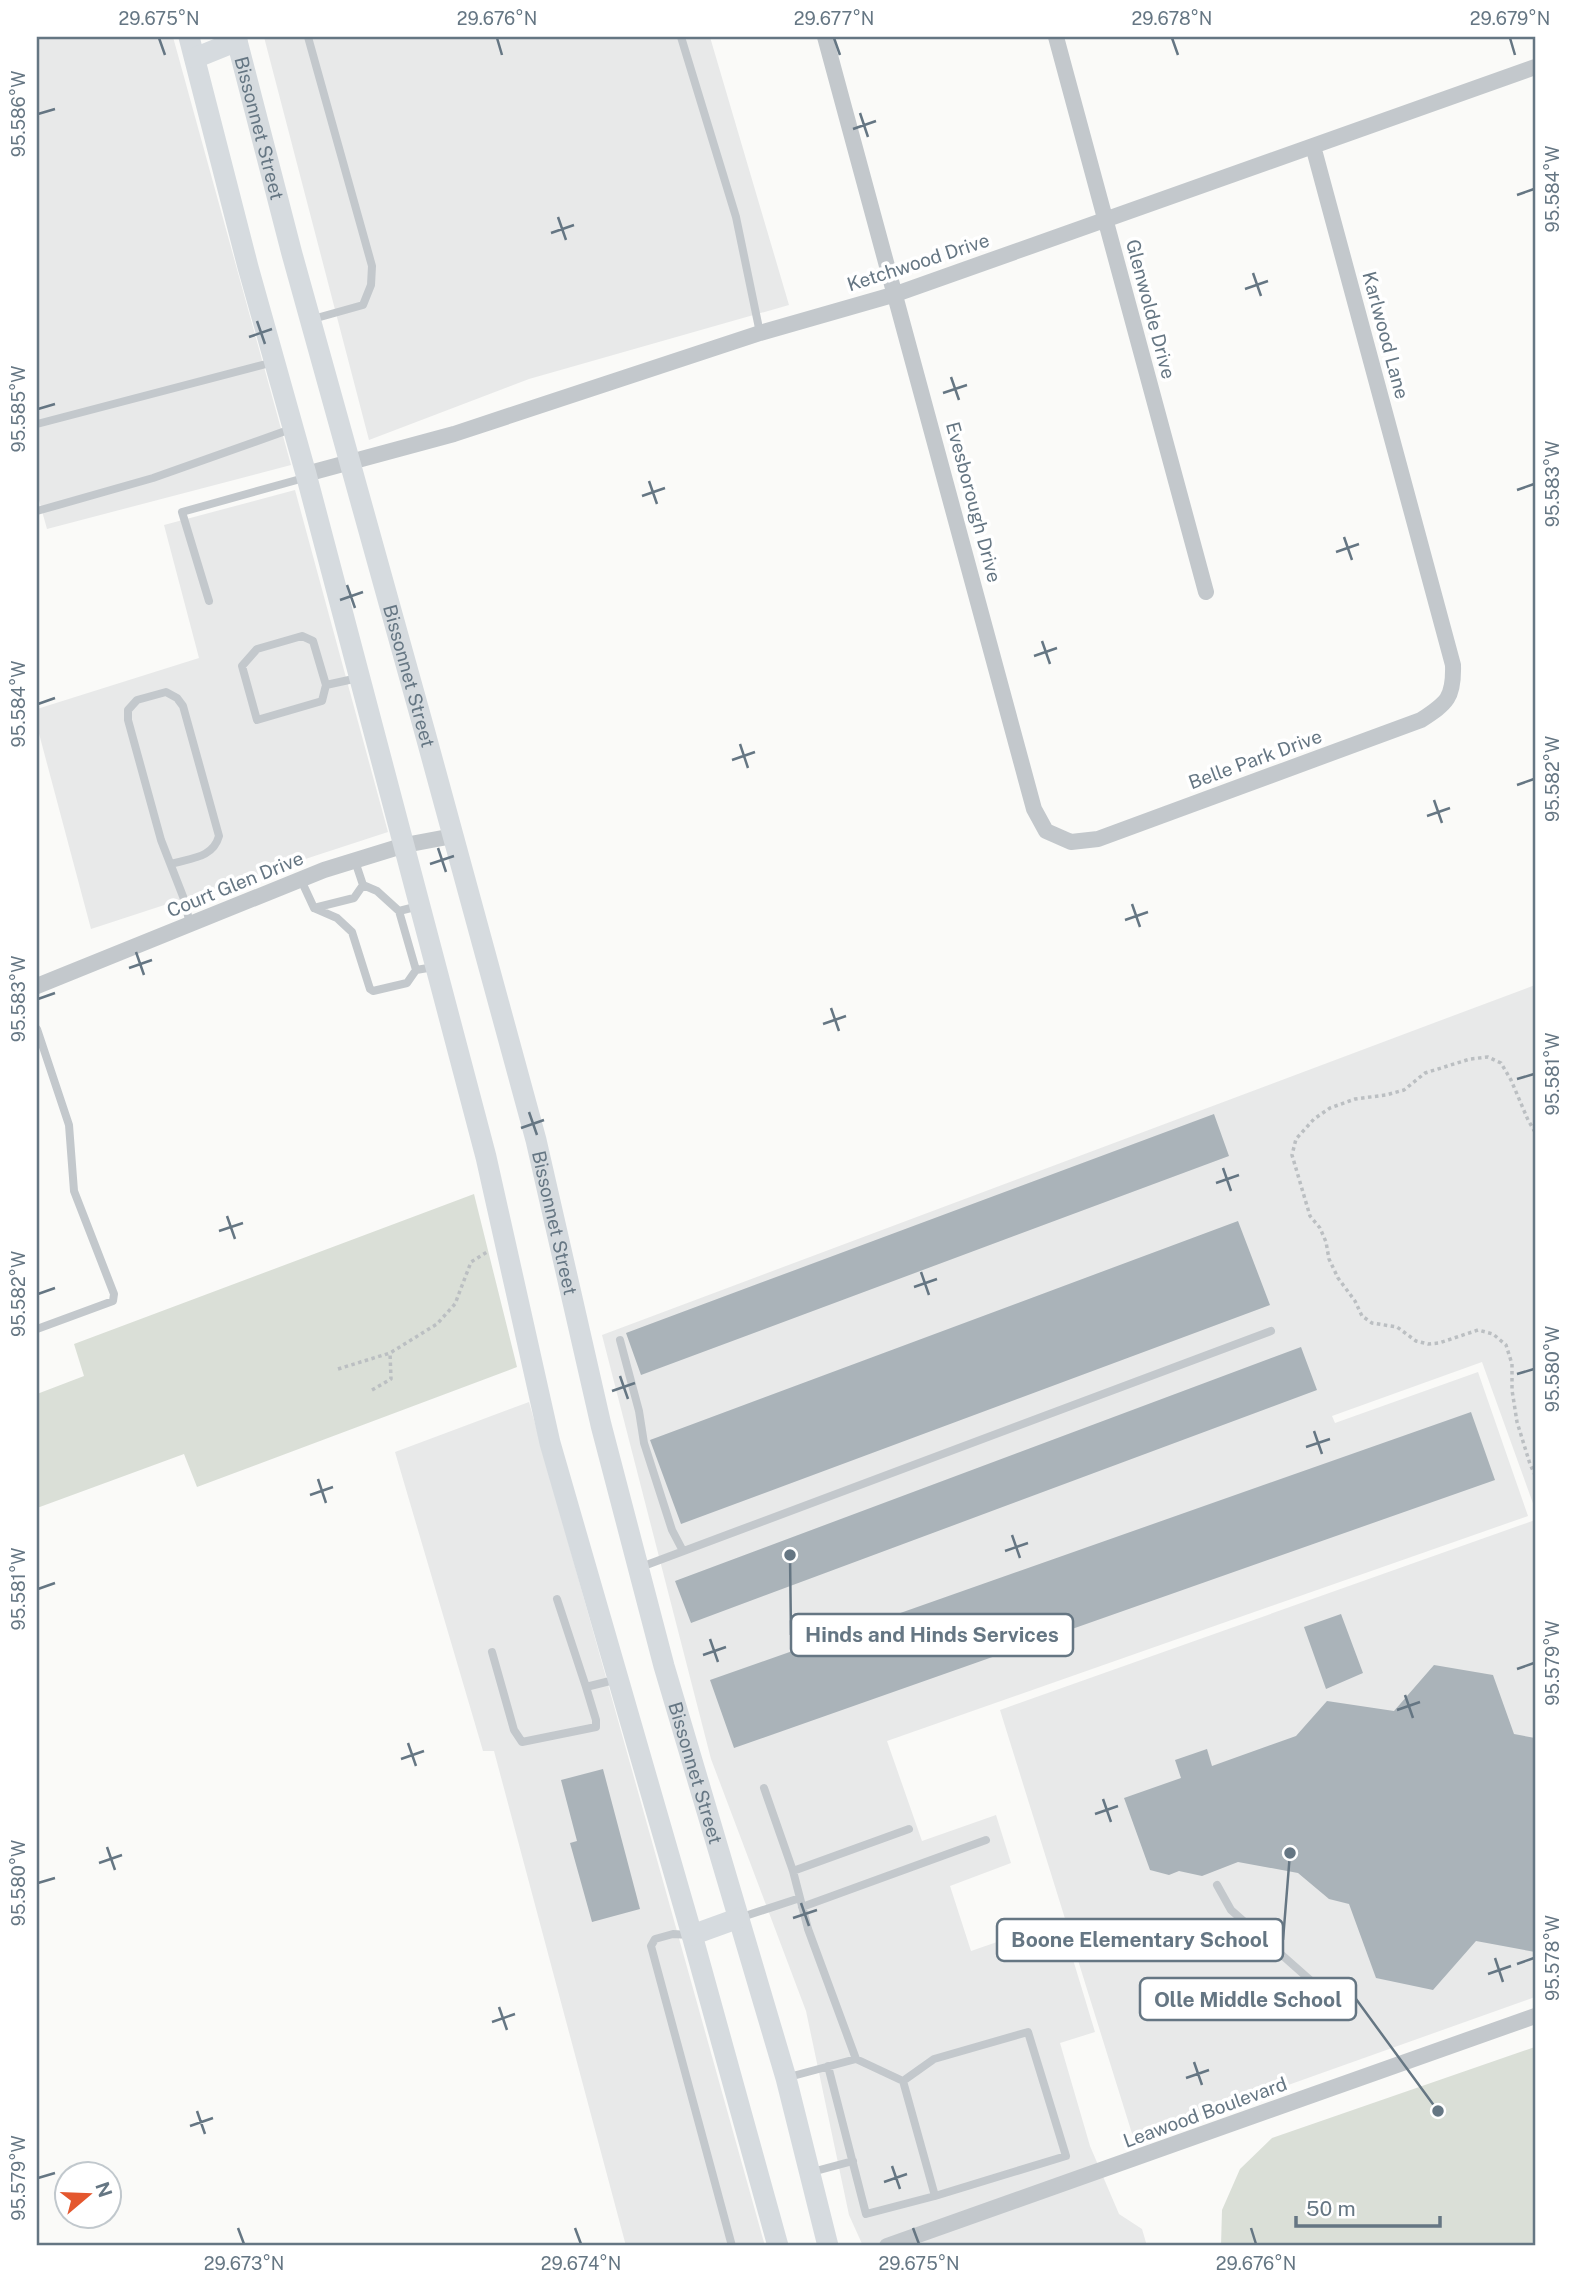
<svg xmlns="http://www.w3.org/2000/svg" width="1572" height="2283" viewBox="0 0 1572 2283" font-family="'Public Sans',sans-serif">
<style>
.built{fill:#e8e9e9}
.green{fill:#dadfd7}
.building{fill:#aab3b9}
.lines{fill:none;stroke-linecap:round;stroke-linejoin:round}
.path{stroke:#bbbfc2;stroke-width:3.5;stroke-dasharray:3.5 3.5;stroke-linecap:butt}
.service{stroke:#c3c8cc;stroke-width:8}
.minor{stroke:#c3c8cc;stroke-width:16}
.secondary{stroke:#d6dbdf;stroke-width:21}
.ticks{fill:none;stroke:#657683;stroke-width:2.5}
.labels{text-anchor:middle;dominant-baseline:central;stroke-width:7;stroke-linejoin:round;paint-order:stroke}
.street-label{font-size:19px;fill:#657683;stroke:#fff}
.leader{fill:none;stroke:#657683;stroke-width:2.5}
.callout-dot{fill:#657683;stroke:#fff;stroke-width:2.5}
.callout{fill:#fff;stroke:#657683;stroke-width:2.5}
.callout-label{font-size:21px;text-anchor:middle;font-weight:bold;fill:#657683}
.neatline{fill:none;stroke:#657683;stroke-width:2.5}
.ticks-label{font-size:18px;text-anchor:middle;fill:#657683}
</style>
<rect width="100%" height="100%" fill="#fafaf8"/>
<path class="built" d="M37,37H173L291,465L47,529L37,493Z
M264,37H710L789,305L529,379L369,440Z
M295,490L388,832L91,929L37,726V709L199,658L164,525Z
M1535,985V1509L1482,1362L1332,1416L1335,1423L1478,1372L1528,1516L887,1741L922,1841L996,1815L1011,1863L950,1886L971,1951L1061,1920L1095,2032L1060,2043L1090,2146L1119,2214L1142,2229L1147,2246H863L849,2215L806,2011L711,1759L602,1335Z
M529,1402L765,2246H626L494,1751H483L395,1452Z
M1535,1520V1997L1134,2140L1000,1710Z"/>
<path class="green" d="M474,1194L517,1367L197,1487L184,1454L37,1508V1394L84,1376L74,1344Z
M1535,2047V2246H1221L1222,2210L1240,2169L1272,2138Z"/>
<path class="building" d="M1214,1114L1229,1156L641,1375L626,1333Z
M1238,1221L1270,1305L681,1524L650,1440Z
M1301,1347L1317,1390L691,1623L675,1581Z
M1471,1412L1495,1480L734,1748L710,1680Z
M1341,1614L1363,1673L1326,1689L1304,1627Z
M1434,1665L1493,1675L1514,1734L1535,1738V1952L1476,1941L1433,1990L1376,1978L1349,1904L1329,1899L1298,1873L1238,1862L1202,1876L1179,1871L1169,1875L1150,1870L1124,1798L1181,1778L1175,1760L1207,1749L1212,1766L1296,1736L1327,1701L1394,1711Z
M603,1769L640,1909L592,1922L570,1843L577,1841L561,1780Z"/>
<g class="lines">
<path class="path" d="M1535,1132L1528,1120L1511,1080L1501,1063L1488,1057L1470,1059L1425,1073L1404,1090L1386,1095L1355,1099L1330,1108L1314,1119L1296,1139L1292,1155L1310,1216L1320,1228L1326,1242L1329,1259L1338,1278L1355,1301L1362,1316L1372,1323L1397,1327L1416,1341L1428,1344L1439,1343L1478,1330L1493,1334L1506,1345L1512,1364V1390L1517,1422L1530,1464L1535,1475
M338,1369L390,1353L437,1324L455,1304L471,1262L487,1252
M372,1390L391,1379L390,1353"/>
<path class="service" d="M308,37L372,266L371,285L363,305L313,319
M681,37L736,217L760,333
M37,424L274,362
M37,511L153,478L291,429
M209,601L182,512L304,478
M326,685L313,641L302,636L257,649L242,666L257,720L322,701L326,685L358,678
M355,861L363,885L377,891L399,911L419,906
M171,864C191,858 213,858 219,836L183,706L177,698L166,692L137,700L128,710V720L161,840L184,899L190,924
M301,880L314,908L337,918L352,932L370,989L373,991L407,983L416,970
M314,908L354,898L363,885
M399,911L416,970L434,967
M37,1029L69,1125L74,1191L114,1294L113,1301L37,1329
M620,1340L639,1411L644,1443L672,1530L683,1551
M641,1567L1271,1331
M557,1599L586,1687
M492,1652L514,1730L522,1742L596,1727V1720L586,1687L618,1679
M764,1788L793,1871L808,1929L856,2059
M793,1871L909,1829
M1217,1885L1231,1910L1344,2010
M802,1907L986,1840
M739,1918L800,1898
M689,1935L673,1934L655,1939L651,1946L732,2246
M789,2077L856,2059L903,2081L935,2196L866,2214L828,2066
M903,2081L934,2059L1028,2032L1066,2156L935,2196
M812,2172L853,2161"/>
<path class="minor" d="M825,37L1034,809L1046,831L1071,842L1098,839L1421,720C1447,703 1454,698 1453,665L1313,146
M1056,37L1206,592
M306,474L454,434L760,333L896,294L1535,67
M37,986L324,870L405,845L453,836
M887,2246L1535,2016"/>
<g class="secondary">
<path d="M189,37L248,267L306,474L486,1157L550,1443L692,1935L778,2246"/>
<path id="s1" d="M236,37L292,254L424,729L536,1140L601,1425L664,1666L786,2078L828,2246"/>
<path d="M195,58L237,41"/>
<path d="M692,1935L739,1918"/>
</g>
</g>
<path class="ticks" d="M159,38L165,55M497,38L502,55M834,38L840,55M1172,38L1178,55M1510,38L1515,55M860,113L868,137M38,114L55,109M853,129L876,121M1517,195L1534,189M558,217L566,240M551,233L574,225M1253,273L1261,296M1245,289L1268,281M257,321L265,344M249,337L272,329M951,377L959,400M943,393L967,385M38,409L55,404M649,481L657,504M1517,490L1534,484M642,496L665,488M1344,537L1352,560M1336,552L1359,544M347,585L355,608M340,600L363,592M1042,641L1050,664M1034,656L1057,648M38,704L55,698M740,744L748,768M732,760L755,752M1517,785L1534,779M1434,800L1442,823M1427,816L1450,808M438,848L446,872M430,864L454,856M1132,904L1140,927M1125,920L1148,912M136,952L144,975M129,968L152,960M38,999L55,993M831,1008L839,1031M823,1024L846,1016M1517,1079L1534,1074M529,1112L537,1135M521,1128L544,1120M1223,1168L1231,1191M1216,1183L1239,1175M227,1216L235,1239M219,1231L243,1223M921,1272L929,1295M914,1287L937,1279M38,1294L55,1288M1517,1374L1534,1369M620,1376L628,1399M612,1391L635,1383M1314,1431L1322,1454M1306,1447L1330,1439M318,1479L326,1503M310,1495L333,1487M1012,1535L1020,1558M1005,1551L1028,1543M38,1589L55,1583M710,1639L718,1662M703,1655L726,1647M1517,1669L1534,1663M1405,1695L1413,1718M1397,1710L1420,1702M408,1743L416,1766M401,1759L424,1751M1103,1799L1111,1822M1095,1814L1118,1806M107,1847L115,1870M99,1863L122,1855M38,1883L55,1878M801,1903L809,1926M793,1918L817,1910M1495,1958L1503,1982M1517,1964L1534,1958M1488,1974L1511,1966M499,2007L507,2030M492,2022L515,2014M1194,2062L1202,2085M1186,2078L1209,2070M197,2111L205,2134M190,2126L213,2118M892,2166L900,2189M38,2178L55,2173M884,2182L907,2174M238,2228L244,2244M575,2228L581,2244M913,2228L919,2244M1251,2228L1256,2244"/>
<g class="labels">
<g class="street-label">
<text stroke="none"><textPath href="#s1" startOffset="94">Bissonnet Street</textPath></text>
<text transform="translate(918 262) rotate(-18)">Ketchwood Drive</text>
<text transform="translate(1151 309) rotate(75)">Glenwolde Drive</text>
<text transform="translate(1386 335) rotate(75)">Karlwood Lane</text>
<text transform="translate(974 502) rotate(75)">Evesborough Drive</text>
<text stroke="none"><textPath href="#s1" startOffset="662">Bissonnet Street</textPath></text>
<text transform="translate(1255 759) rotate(-20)">Belle Park Drive</text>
<text transform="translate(235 884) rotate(-22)">Court Glen Drive</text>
<text stroke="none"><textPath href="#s1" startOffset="1228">Bissonnet Street</textPath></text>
<text stroke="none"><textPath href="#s1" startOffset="1796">Bissonnet Street</textPath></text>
<text transform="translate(1205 2112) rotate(-20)">Leawood Boulevard</text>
</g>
</g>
<path class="leader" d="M790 1555L791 1635M1290 1853L1283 1940M1438 2111L1356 1999"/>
<g class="callout-dot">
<circle cx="790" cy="1555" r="7"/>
<circle cx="1290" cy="1853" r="7"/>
<circle cx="1438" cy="2111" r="7"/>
</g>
<g class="callout">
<rect x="791" y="1614" width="282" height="42" rx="7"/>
<rect x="997" y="1919" width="286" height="42" rx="7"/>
<rect x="1140" y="1978" width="216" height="42" rx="7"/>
</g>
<g class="callout-label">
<text x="932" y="1642">Hinds and Hinds Services</text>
<text x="1140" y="1947">Boone Elementary School</text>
<text x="1248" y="2007">Olle Middle School</text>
</g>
<rect width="1572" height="2283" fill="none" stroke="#ffffff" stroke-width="77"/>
<g transform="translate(88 2195) rotate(71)"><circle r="33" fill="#ffffff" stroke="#c1c8cd" stroke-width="2"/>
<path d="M0-5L12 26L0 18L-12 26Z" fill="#e4572e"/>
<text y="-10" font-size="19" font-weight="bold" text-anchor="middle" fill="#657683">N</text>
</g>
<path d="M1296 2216v10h144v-10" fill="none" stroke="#657683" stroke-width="3.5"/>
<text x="1306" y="2216" font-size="21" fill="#657683" stroke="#ffffff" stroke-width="5" paint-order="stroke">50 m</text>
<rect x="38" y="38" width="1496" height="2206" class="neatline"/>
<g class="ticks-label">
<text x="159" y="25">29.675°N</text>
<text x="497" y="25">29.676°N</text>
<text x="834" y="25">29.677°N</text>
<text x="1172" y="25">29.678°N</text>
<text x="1510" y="25">29.679°N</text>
<text transform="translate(19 114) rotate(-90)" y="6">95.586°W</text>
<text transform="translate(1553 189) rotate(-90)" y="6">95.584°W</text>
<text transform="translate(19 409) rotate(-90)" y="6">95.585°W</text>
<text transform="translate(1553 484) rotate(-90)" y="6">95.583°W</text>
<text transform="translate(19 704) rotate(-90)" y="6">95.584°W</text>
<text transform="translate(1553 779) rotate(-90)" y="6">95.582°W</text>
<text transform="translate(19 999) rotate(-90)" y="6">95.583°W</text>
<text transform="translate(1553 1074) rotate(-90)" y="6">95.581°W</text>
<text transform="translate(19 1294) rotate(-90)" y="6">95.582°W</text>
<text transform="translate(1553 1369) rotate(-90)" y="6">95.580°W</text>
<text transform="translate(19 1589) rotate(-90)" y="6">95.581°W</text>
<text transform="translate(1553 1663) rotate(-90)" y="6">95.579°W</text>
<text transform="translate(19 1883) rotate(-90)" y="6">95.580°W</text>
<text transform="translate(1553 1958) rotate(-90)" y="6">95.578°W</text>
<text transform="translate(19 2178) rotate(-90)" y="6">95.579°W</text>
<text x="244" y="2270">29.673°N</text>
<text x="581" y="2270">29.674°N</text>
<text x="919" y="2270">29.675°N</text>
<text x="1256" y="2270">29.676°N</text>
</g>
</svg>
